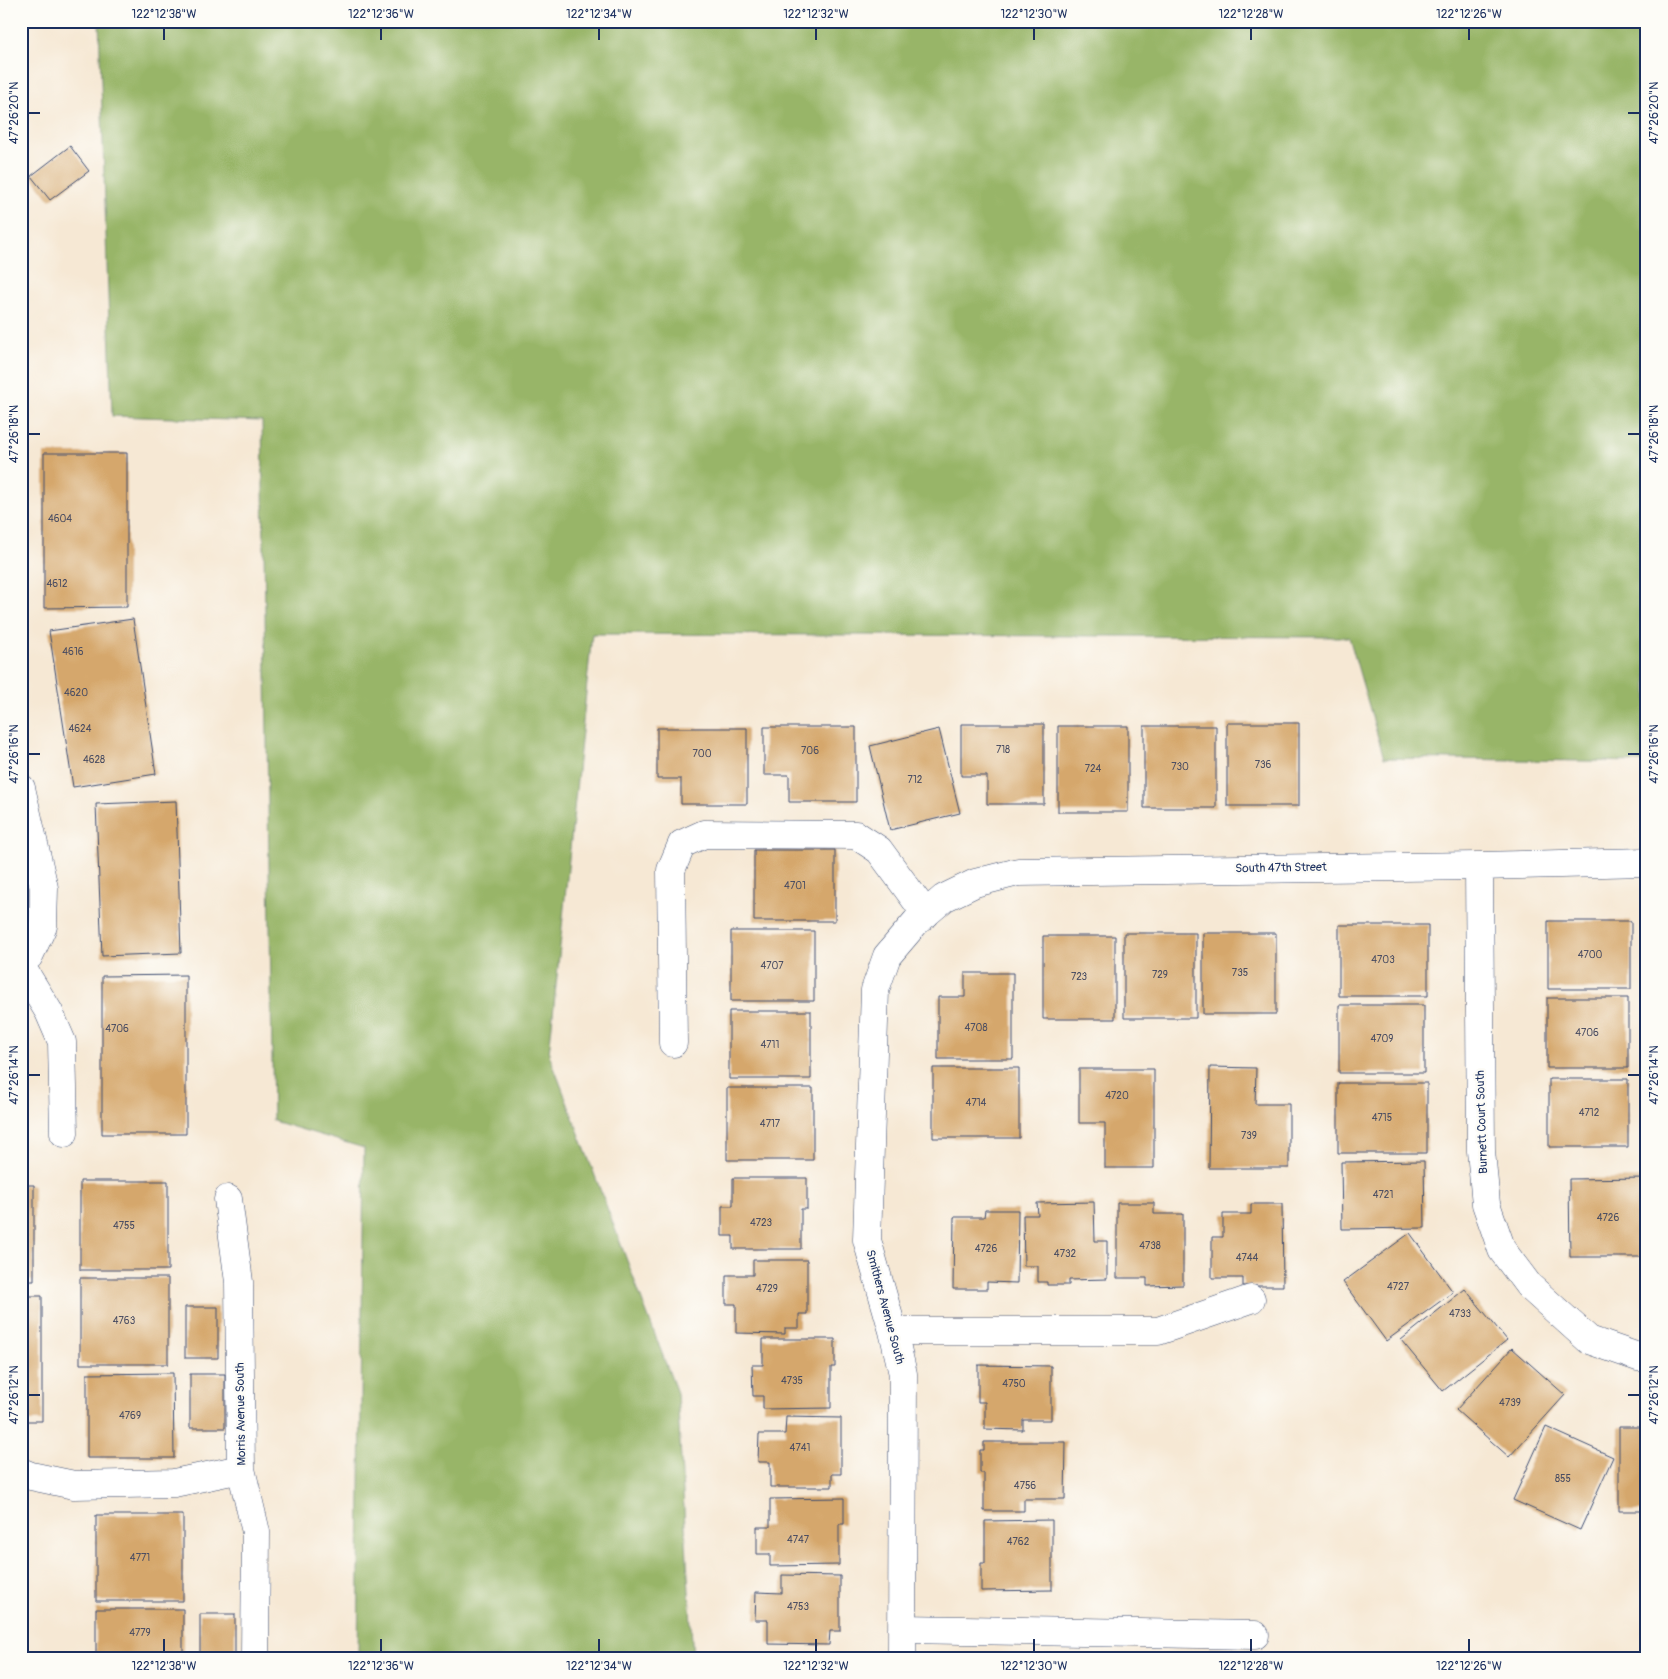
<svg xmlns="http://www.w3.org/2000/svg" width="1668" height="1679" viewBox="0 0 1668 1679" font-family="Pangolin,sans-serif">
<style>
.forest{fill:#98b567;stroke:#5a7262}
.building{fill:#d5a76c}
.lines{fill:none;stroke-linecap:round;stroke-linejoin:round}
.minor-casing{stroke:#3c4b70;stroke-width:29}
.minor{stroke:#fff;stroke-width:28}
.ticks{fill:none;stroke:#1b2f5e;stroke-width:2}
.labels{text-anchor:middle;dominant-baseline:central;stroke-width:5;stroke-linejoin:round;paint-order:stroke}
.number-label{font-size:10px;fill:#4a4d62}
.street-label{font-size:12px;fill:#1b2f5e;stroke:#fdfcf7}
.neatline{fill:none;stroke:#1b2f5e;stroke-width:2}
.ticks-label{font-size:12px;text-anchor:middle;fill:#1b2f5e}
</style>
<rect width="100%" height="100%" fill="#fdfcf7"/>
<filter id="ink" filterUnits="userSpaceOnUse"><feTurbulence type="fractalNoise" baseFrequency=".02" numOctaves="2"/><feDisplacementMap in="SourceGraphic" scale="10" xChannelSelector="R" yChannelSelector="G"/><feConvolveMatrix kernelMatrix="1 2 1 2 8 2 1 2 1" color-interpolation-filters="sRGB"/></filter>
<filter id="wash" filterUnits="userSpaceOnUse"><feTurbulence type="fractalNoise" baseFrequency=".0096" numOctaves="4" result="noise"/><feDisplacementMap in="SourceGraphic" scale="20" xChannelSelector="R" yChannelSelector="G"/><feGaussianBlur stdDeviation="1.12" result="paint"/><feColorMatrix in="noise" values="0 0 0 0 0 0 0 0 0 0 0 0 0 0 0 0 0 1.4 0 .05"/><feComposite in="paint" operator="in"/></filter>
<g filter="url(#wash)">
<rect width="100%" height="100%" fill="#f6e8d4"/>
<path class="forest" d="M99,21H1647V762L1384,758L1349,637L592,634L549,1054L677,1393L693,1658H358L364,1148L273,1121L262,421L112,416Z"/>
<g id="blocks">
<path class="building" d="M70,146L89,171L50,200L31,176Z
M44,453H127V607L44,608Z
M133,619L156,774L73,787L49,631Z
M1227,723H1299V806H1227Z
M961,724H1044V804H987V776H961Z
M1058,726H1128V812H1058Z
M1144,726H1216V808H1144Z
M764,727H856V802H789V775H764Z
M657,728H747V804H681V779H657Z
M939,729L960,813L890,830L870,746Z
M176,801L181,953L102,956L96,804Z
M754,850H835V921H754Z
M1548,921H1631V989H1548Z
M1339,925H1428V996H1339Z
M731,931H814V1001H731Z
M1124,933H1196V1018H1124Z
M1203,933H1276V1014H1203Z
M1043,936H1115V1019H1043Z
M965,973H1013V1059H938V997H965Z
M186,975V1134H102V976Z
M1547,998H1628V1068H1547Z
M1339,1005H1424V1073H1339Z
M729,1011H811V1079H729Z
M1210,1067L1256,1068L1255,1104H1289V1168H1209Z
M933,1068H1019V1138H933Z
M1079,1069H1154V1168H1105V1123H1079Z
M1549,1079H1628V1147H1549Z
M1338,1083H1427V1153H1338Z
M727,1088H813V1160H727Z
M1424,1161L1425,1228L1342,1229L1341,1162Z
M733,1178H807V1209H801V1249H733V1236H722V1206H733Z
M1647,1178V1257H1570L1569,1179Z
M80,1181H168V1270H80Z
M21,1185H34V1281H21Z
M1094,1202L1095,1241H1107V1279L1069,1280V1285H1047V1282H1038V1266H1024L1023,1215H1038L1037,1203Z
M1117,1203H1154V1214H1183V1285L1147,1286V1278H1117Z
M1251,1204H1282L1283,1286H1243V1278H1212V1237H1223V1214H1251Z
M985,1210H1018L1017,1283L987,1282V1289H953L954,1217H984Z
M1410,1233L1453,1292L1386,1341L1343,1282Z
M753,1260H807V1314H799V1328H785V1334L736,1333V1304H726V1275H753Z
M80,1278H168V1364H80Z
M1465,1289L1507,1340L1443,1391L1401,1340Z
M21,1296H42V1421H21Z
M185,1307H218V1358H185Z
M763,1339H835V1367H831V1408L763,1409V1396H753L752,1365H763Z
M1512,1348L1565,1395L1509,1457L1456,1410Z
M978,1365L1051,1366V1420H1023V1430L985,1429V1402H978Z
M173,1373L174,1458H87V1374Z
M190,1374H225V1428H190Z
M786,1417L841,1418V1474H832V1487H770V1462H758L759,1434H785Z
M1546,1427L1613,1457L1580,1530L1513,1500Z
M1619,1427H1647V1511H1619Z
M984,1442H1066L1065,1499H1024V1511H984V1473H980V1450H984Z
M844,1498V1524H839V1565L770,1566V1554H757V1527H770V1499Z
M96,1515H183V1601H96Z
M1052,1520V1590L981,1591V1563H985V1521Z
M782,1575L840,1576V1631H830L829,1645L768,1644V1620H755L756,1592L782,1593Z
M96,1609H183V1658H96Z
M200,1614H235V1658H200Z"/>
</g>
</g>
<g filter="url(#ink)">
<use href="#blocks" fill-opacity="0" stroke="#3c4b70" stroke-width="1"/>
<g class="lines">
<defs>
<path id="minor" d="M21,788L44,888L43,926L29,956L21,962
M1479,866L1481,1151L1486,1204L1502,1250L1529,1286L1589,1340L1638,1357L1647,1358
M21,966L49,1012L62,1042L64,1133
M673,1043L671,870L682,844L704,834L856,835L879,850L926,914
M228,1199L239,1282L241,1469L256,1532L255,1658
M893,1331H1158L1251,1299
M21,1472L31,1476L74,1485L174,1483L241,1469
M902,1629L1255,1635
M902,1658L903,1374L893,1331L867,1240L875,990L887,956L916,922L944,898L975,883L1018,872L1479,866L1647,862"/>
</defs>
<use href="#minor" class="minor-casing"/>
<use href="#minor" class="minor"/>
</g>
</g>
<path class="ticks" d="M164,28V40M381,28V40M599,28V40M816,28V40M1034,28V40M1251,28V40M1469,28V40M28,113H40M1628,113H1640M28,434H40M1628,434H1640M28,754H40M1628,754H1640M28,1075H40M1628,1075H1640M28,1395H40M1628,1395H1640M164,1639V1652M381,1639V1652M599,1639V1652M816,1639V1652M1034,1639V1652M1251,1639V1652M1469,1639V1652"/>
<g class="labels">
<g class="number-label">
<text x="60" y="519">4604</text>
<text x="57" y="584">4612</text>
<text x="73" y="652">4616</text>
<text x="76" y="693">4620</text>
<text x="80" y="729">4624</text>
<text x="1003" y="750">718</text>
<text x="810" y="751">706</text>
<text x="702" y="754">700</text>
<text x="94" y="760">4628</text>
<text x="1263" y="765">736</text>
<text x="1180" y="767">730</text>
<text x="1093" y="769">724</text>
<text x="915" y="780">712</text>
<text x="795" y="886">4701</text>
<text x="1590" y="955">4700</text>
<text x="1383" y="960">4703</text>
<text x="772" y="966">4707</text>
<text x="1240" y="973">735</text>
<text x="1160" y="975">729</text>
<text x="1079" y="977">723</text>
<text x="976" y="1028">4708</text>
<text x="117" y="1029">4706</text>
<text x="1587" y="1033">4706</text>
<text x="1382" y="1039">4709</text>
<text x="770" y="1045">4711</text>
<text x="1117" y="1096">4720</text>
<text x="976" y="1103">4714</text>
<text x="1589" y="1113">4712</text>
<text x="1382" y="1118">4715</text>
<text x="770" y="1124">4717</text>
<text x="1249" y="1136">739</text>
<text x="1383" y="1195">4721</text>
<text x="1608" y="1218">4726</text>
<text x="761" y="1223">4723</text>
<text x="124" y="1226">4755</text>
<text x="1150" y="1246">4738</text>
<text x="986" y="1249">4726</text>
<text x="1065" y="1254">4732</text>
<text x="1247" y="1258">4744</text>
<text x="1398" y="1287">4727</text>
<text x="767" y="1289">4729</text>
<text x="1460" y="1314">4733</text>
<text x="124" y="1321">4763</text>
<text x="792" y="1381">4735</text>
<text x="1014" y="1384">4750</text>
<text x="1510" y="1403">4739</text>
<text x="130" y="1416">4769</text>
<text x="800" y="1448">4741</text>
<text x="1563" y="1479">855</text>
<text x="1025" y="1486">4756</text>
<text x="798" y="1540">4747</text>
<text x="1018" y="1542">4762</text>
<text x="140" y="1558">4771</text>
<text x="798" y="1607">4753</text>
<text x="140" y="1633">4779</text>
</g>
<g class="street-label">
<text transform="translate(1281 868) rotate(-1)">South 47th Street</text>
<text transform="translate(1482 1122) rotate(-92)">Burnett Court South</text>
<text transform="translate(885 1307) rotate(75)">Smithers Avenue South</text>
<text transform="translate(241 1414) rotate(-91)">Morris Avenue South</text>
</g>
</g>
<rect width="1668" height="1679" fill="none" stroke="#fdfcf7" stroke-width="55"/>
<rect x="28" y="28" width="1612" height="1624" class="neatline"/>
<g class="ticks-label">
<text x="164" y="18">122°12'38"W</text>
<text x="381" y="18">122°12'36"W</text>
<text x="599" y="18">122°12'34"W</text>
<text x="816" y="18">122°12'32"W</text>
<text x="1034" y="18">122°12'30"W</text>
<text x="1251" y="18">122°12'28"W</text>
<text x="1469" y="18">122°12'26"W</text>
<text transform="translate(14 113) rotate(-90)" y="4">47°26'20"N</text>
<text transform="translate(1654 113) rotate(-90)" y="4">47°26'20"N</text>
<text transform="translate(14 434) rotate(-90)" y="4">47°26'18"N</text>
<text transform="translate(1654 434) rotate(-90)" y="4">47°26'18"N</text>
<text transform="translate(14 754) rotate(-90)" y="4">47°26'16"N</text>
<text transform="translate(1654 754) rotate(-90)" y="4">47°26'16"N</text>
<text transform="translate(14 1075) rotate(-90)" y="4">47°26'14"N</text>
<text transform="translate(1654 1075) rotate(-90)" y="4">47°26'14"N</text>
<text transform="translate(14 1395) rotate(-90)" y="4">47°26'12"N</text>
<text transform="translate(1654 1395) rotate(-90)" y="4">47°26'12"N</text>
<text x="164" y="1670">122°12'38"W</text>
<text x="381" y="1670">122°12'36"W</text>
<text x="599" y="1670">122°12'34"W</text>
<text x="816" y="1670">122°12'32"W</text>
<text x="1034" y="1670">122°12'30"W</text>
<text x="1251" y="1670">122°12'28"W</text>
<text x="1469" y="1670">122°12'26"W</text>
</g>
</svg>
